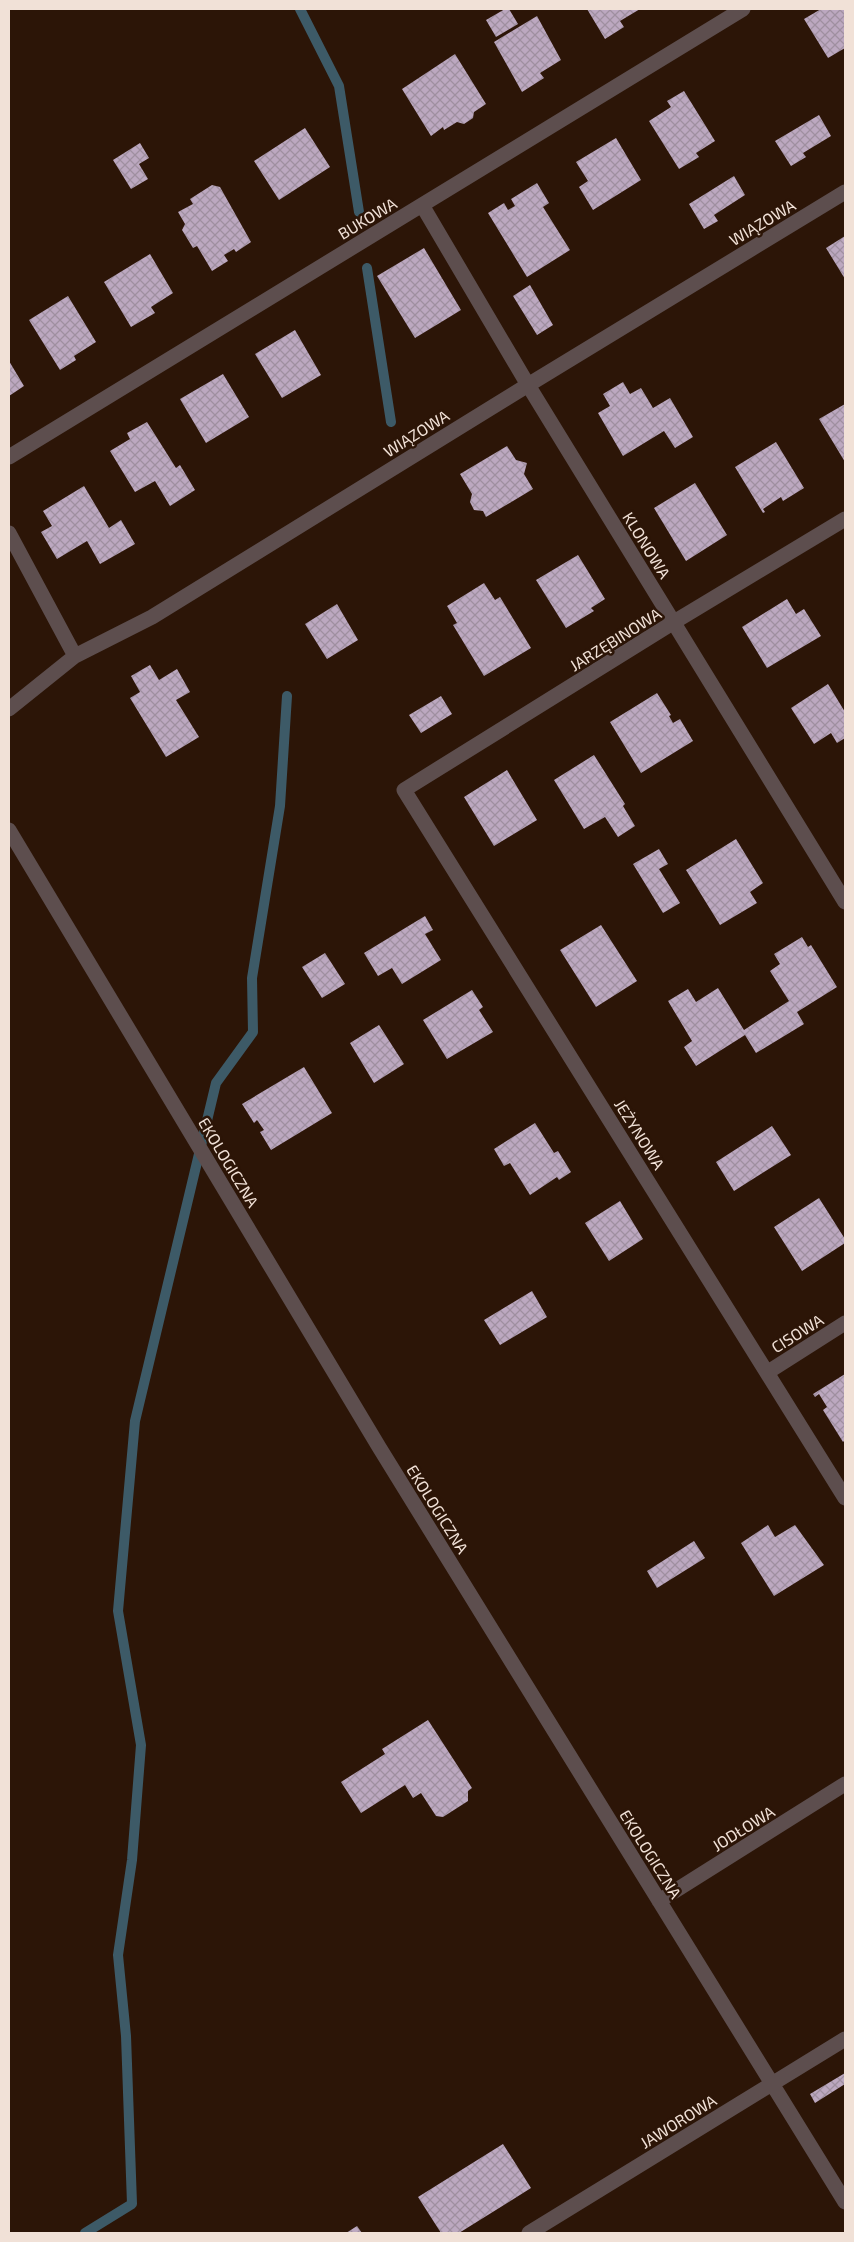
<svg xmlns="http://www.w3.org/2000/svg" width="854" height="2242" viewBox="0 0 854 2242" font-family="'Exo 2',sans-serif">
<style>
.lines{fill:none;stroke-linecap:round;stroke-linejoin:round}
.stream{stroke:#3d5a67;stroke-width:10}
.building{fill:url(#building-cross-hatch)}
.street{stroke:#5d4e4e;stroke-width:15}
.labels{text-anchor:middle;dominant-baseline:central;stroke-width:5;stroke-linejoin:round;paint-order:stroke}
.street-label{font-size:16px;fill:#f1e1d7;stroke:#2c1507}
</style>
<defs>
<pattern id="building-cross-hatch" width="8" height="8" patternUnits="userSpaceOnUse" patternTransform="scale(1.25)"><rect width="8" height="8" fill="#bca8c0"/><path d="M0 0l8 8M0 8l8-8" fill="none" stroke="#9f8fa0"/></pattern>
</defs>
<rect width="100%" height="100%" fill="#2c1507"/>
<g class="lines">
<path class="stream" d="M300,9L339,86L359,212
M367,268L391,422
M85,2233L132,2204L126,2036L118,1955L132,1860L141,1745L118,1611L135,1421L216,1083L253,1032L252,978L280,806L287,696"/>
</g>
<path class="building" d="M505,9H509L518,24L496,37L486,20Z
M587,9H640L620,21L624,27L605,39Z
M821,9H845V48L828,58L804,19Z
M537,16L561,60L540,73L544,78L522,92L494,42Z
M455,54L486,104L474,112L473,118L464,124L457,122L444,130L443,127L431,136L402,89Z
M684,91L715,141L696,153L699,157L679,169L649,121L671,107L667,101Z
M819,115L831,136L803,153L806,157L791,166L775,141Z
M305,128L330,167L279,200L254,161Z
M616,138L641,180L593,210L579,187L588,181L576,162Z
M140,143L149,158L139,164L148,179L131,189L113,160Z
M734,176L745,195L714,215L718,221L704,229L689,204Z
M537,183L549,203L543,207L570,250L527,277L488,213L504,203L508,210L515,206L511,199Z
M212,185L220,187L251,242L236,252L234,249L224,255L228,261L212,271L197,246L193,248L182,230L185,224L178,212L193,204L190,199Z
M845,236V279L826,248Z
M424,248L461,310L415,338L377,276Z
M150,254L173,293L151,307L155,313L131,327L104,282Z
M530,285L553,325L537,335L513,296Z
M68,296L96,342L74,356L76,360L60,370L29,320Z
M295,330L321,375L282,398L255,354Z
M9,361L24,386L9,396Z
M223,374L249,417L206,443L180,399Z
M623,382L630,394L641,388L653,408L670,398L693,437L675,448L664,431L623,456L598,413L610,406L603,394Z
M845,404V462L819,419Z
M147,422L176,468L180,465L195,490L170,506L155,481L135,492L110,451L130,439L127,433Z
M776,442L804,488L783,501L781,497L763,509L765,512L763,513L735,467Z
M507,446L516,460L527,463L524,474L533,489L486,517L483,511L474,510L470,502L472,494L460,474Z
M695,483L727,535L686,561L654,508Z
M84,486L109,528L121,520L135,544L100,564L87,541L57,559L41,532L52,526L43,511Z
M578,555L605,599L591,608L594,611L566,628L536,580Z
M484,583L495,600L500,597L531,648L484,676L453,625L457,623L447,606Z
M787,599L796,614L804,609L821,636L767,668L742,627Z
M337,604L358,640L327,659L305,624Z
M150,665L159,680L177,669L190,692L176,700L199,737L166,757L130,698L140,692L131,676Z
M828,684L845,712V738L837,743L831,733L814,744L791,708Z
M657,693L671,715L669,716L673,723L680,719L693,741L641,773L610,722Z
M441,696L452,714L421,733L409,715Z
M594,755L625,804L623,806L635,826L618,837L605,817L584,829L554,780Z
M507,770L537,820L494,846L464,797Z
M736,839L763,883L750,892L757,903L720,925L686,870Z
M659,849L668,864L659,869L680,903L663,913L633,864Z
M425,916L433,930L425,934L441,960L402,984L392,968L378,976L364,953Z
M601,925L637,981L596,1007L560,950Z
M802,937L808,947L811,945L837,987L797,1012L804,1024L756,1053L745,1035L696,1066L684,1047L692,1041L668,1001L688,989L696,1002L718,988L744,1030L789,1001L770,971L780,964L774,954Z
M325,953L345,984L322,998L302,967Z
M472,990L483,1007L479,1010L493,1032L447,1059L423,1020Z
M379,1025L404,1064L374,1083L350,1043Z
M304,1067L332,1113L271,1150L260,1132L264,1130L257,1120L254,1123L242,1104Z
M535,1123L554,1153L558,1151L571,1172L559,1180L557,1177L530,1195L510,1163L504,1166L494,1149Z
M772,1126L791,1155L734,1191L716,1162Z
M819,1198L845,1239V1243L802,1271L774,1227Z
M620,1201L643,1239L609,1261L585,1223Z
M532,1291L547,1317L500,1345L484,1320Z
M845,1374V1440L843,1442L823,1410L827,1407L819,1394L815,1397L813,1394Z
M768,1525L775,1537L795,1525L824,1565L774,1596L741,1543Z
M694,1541L705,1558L657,1588L647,1571Z
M428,1720L472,1788L468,1791V1801L443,1817L436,1816L421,1793L413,1798L405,1785L361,1813L341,1782L385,1754L382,1749Z
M845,2073V2084L815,2103L810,2094Z
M503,2144L531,2188L459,2233H441L418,2197Z
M357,2226L362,2233H346Z"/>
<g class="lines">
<path class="street" d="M422,205L528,385L845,902
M9,457L743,9
M845,519L674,622L404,790L845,1498
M9,533L75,656
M9,709L75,656L152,617L528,385L845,192
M9,830L379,1447L845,2202
M768,1372L845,1323
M659,1901L845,1784
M529,2233L845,2039"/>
</g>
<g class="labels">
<g class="street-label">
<text transform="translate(367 218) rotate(-31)">BUKOWA</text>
<text transform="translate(762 222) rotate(-31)">WIĄZOWA</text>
<text transform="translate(416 433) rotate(-32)">WIĄZOWA</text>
<text transform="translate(647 545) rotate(58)">KLONOWA</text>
<text transform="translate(615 639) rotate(-32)">JARZĘBINOWA</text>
<text transform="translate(640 1134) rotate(58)">JEŻYNOWA</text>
<text transform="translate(229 1162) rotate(59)">EKOLOGICZNA</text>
<text transform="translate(797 1333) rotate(-32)">CISOWA</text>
<text transform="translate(438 1509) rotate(58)">EKOLOGICZNA</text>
<text transform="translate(743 1828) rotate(-32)">JODŁOWA</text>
<text transform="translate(651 1854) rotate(58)">EKOLOGICZNA</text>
<text transform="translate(678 2121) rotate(-32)">JAWOROWA</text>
</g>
</g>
<rect width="854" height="2242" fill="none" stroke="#f1e1d7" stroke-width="20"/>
</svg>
